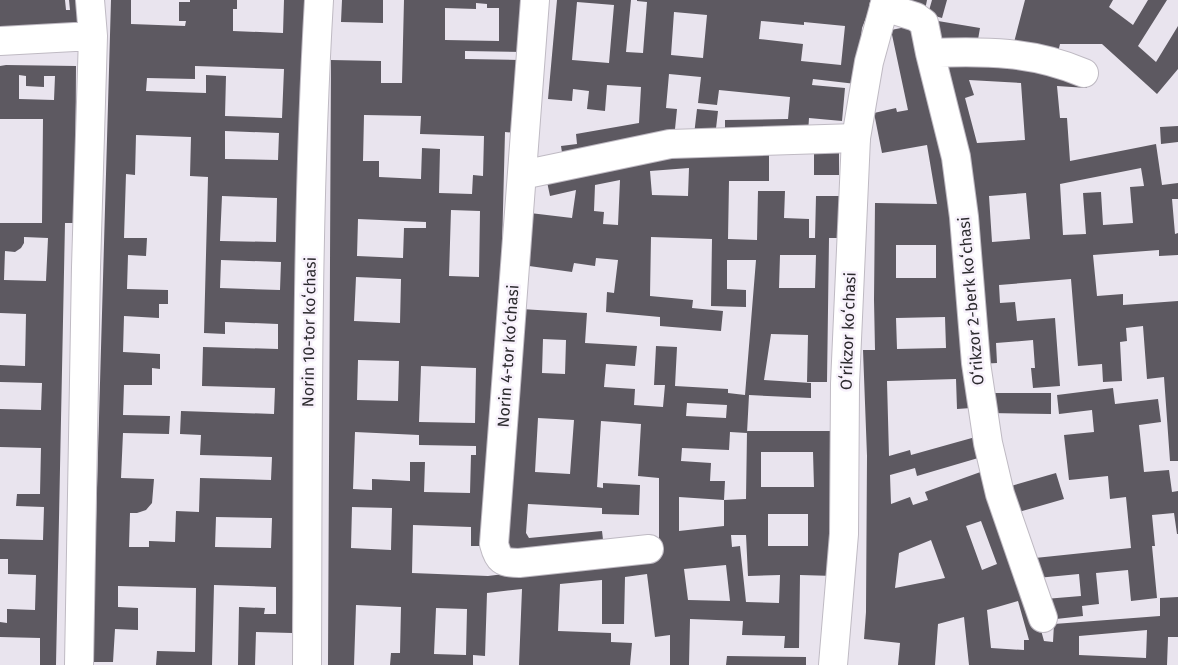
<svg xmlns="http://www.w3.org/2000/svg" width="1178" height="665" viewBox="0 0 1178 665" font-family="'Fira Sans',sans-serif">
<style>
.building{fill:#5d5961;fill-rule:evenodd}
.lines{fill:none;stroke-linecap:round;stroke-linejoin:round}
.minor-casing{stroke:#bfbac3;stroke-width:30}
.major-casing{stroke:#bfbac3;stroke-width:30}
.minor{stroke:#fff;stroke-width:28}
.major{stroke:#fff;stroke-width:28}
.labels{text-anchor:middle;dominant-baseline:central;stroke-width:5;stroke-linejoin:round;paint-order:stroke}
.street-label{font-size:16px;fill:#2c2a2e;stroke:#f7f1fb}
</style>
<rect width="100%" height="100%" fill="#e9e4ee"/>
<path class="building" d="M0,0H65L66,10H70L69,0H85L87,29L0,35Z
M111,0H131V24L185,26L186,21H179V2H190V0H237V9H233V31L283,33L284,0H310L292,633L256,632L255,665H238L239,607L265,608L264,614H276V587L214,585L212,665H156L157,651L195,652L196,588L118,586V607L138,608V630L115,629L113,662H92ZM195,66L284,69L282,118L225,116L226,76L206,75V93L146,91L147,78L195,79ZM225,131L279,133L278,160L225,159ZM136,135L191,137L190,176L208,177L204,333L225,334V322L278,324V349L203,347L202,386L275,388L274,414L181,411L180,434L201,435L200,455L272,457L271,480L200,478L199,512L176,511L175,542L149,541V547H129L130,513H137L146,510L152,503L154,479L121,478L123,433L169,434L170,416L123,415L124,385H152V368L160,369V354L123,352L124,316L159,318V304H168V290L127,289L128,255L146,256L147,238H124L126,174L135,175ZM222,196L277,198L276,242L220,241ZM221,260L281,262L280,290L220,288ZM216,517L272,518L271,548L215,547Z
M342,0H383V23L341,22Z
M404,0H525L524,52L465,51V59L519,60L518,133L505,132L497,441L490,546H471V527L413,525L412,573L488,576L659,555V478L638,476L641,424L601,421L597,487L603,488V483L640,485L639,515L602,514V508L528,504L526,533L529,538L602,531L604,548L512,553L506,542L521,309L587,313L585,343L637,346L635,366L606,364L604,387L635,389L634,405L663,407L665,385H654L656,346L677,347L675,386L728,389V393L745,395L756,260H727V289L746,290V307L711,306L712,239L651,237L650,296L693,300L692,308L723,311L721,331L660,326V317L606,312L607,292L614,293L618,260L596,258L595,266L574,263L572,272L522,265L530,213L572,218L576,190L550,196L546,177L654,154L769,150V181H729L728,239L757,240L758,191H785L784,218L809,219V238H815L816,196H840L839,238H829L827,382H807L808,335L771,334L764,380L811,383V398L749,395L747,433L730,432L729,450L682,448L681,461L711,463L710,481H725L724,500L746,499L747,431H834L835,576L800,575L799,648H784L785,636L742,635L743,621L690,619L689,665H670V635L655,637L647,574L625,577L624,624H602V580L560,584L558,631L611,633V642L632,643L630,665H519L522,589L487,593L485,656L473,655V665H390L391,653H400L401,607L356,605L354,665H328L331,60L381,61V83H402ZM476,3L487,4V8H499V41L445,40V8L476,9ZM364,115L421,116L420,134L484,136L483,176L473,175L472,194L439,193L440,149L422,148L421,179L379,177V161H363ZM689,168L688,196L652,195L650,171ZM620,180L618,225L603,224L604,212L594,211L595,185ZM451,210L480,211L479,277L449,276ZM358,219L426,222V228H404L403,258L357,256ZM780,255H816L815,288H779ZM356,277L401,279L400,323L354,321ZM543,339L566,340L565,374L542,373ZM358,360L399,361L398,401L357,400ZM421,366L476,368L475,423L419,422ZM687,403L727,405L726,418L686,416ZM538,418L574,420L570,474L535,472ZM355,432L419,435V445L476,446V455H471L470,493L424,492L425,462H410V481L372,479V490L353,489ZM761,452H813L814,487H761ZM679,497L724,500V526L679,531ZM352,507L392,508L391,550L351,548ZM768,514H808V546H768ZM731,535H746L748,576L780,575L779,603L746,602L740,546L732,547ZM726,565L730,601L688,600L684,569ZM436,608L467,609L466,655L434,654Z
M557,0H631L626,52L643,53L647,2L637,1V0H873L862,28L856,84L813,79L812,85L845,88L842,121L809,118L808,133L725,135V120L788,119L790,97L719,90L717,105L698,103L701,77L669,74L666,108L677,109L674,139L563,159L561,146L577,144L576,134L639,123L641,87L607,85L605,111L587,109L589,91L573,89L572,101L548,99ZM577,2L614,5L609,63L572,60ZM674,12L707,15L703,58L671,55ZM761,21L804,25V22L845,26L841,65L801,61L803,44L759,39Z
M912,0H927L925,10L911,7Z
M932,0H947L942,18L928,14Z
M1025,0H1113L1109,7L1133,25L1148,0H1167L1138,46L1156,62L1178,26V69L1157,94L1102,44H1060L1056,61L1012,50Z
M938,21L980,28L976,51L934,44Z
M916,25L947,142L971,408L957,409L956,379L887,381L889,456L910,450L911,455L979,436L985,456L917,476L915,468L890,475L891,504L910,497L913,505L928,500L925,492L986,470L1026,577L1044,641L1053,642L1054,624L1160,616V598L1178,597V637H1168L1167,665H969L964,617L938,624L935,665H898L900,643L864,639L866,612L867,456L863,350H875L874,300L875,203L937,204L927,145L882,153L874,113L896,108L897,112L908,110L891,30ZM896,245H936V278H896ZM945,317L946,348L897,349L896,318ZM981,521L997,564L982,570L966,526ZM931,540L945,578L895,588L899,553ZM1018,601L1029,640H1024V650L991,648L987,610ZM1147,630L1146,658L1079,655V636Z
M963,56L1086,79L1087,88L1057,86L1060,118H1067L1070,161L1156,144L1162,185L1178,183V199H1172L1175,234L1178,233V255L1159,256V250L1093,255L1097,296L1123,294V305L1178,301V461H1170L1164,377L1147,379L1143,326L1126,328L1127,341L1120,342L1122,381L1103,382L1102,364L1078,366L1071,279L999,285L1000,303L1015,302L1017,321L1055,318L1060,386L1033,388L1031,368H1035L1033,340L996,343L997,363L979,364L935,60ZM969,80L1021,83L1025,140L977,143L965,98L974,95ZM1141,168L1144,186L1130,187L1133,223L1103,225L1101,192L1083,193L1086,234L1063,235L1060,184ZM1026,193L1030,239L992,242L989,196Z
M6,65L76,66L75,223H65L56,665H40V638L0,637V622L7,623V609L35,610L36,575L8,574V559H0V539L43,540L44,507L16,506L17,494H40L41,448L0,447V409L41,410L42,383L0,382V365L25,366L26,314L0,313V223H42L43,119H0V66ZM19,75L26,76V86L44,87V76H55L54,100L19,99ZM24,237L48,238L46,281L4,280L5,251L15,252L21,248L24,243Z
M697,109L718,111L715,137L694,135Z
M1178,126V142L1161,144L1160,127Z
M814,144H839V175H814Z
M1113,388L1115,404L1158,399L1161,422L1139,425L1144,472L1169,470L1172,492L1178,491V534H1177L1174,513L1152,515L1155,546H1152L1157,598L1131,601L1128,570L1096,573L1099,604L1082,606L1083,616L1047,620L1045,599L1081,596L1079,574L1037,578L1035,558L1131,548L1126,497L1110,499L1108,476L1069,480L1064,435L1094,432L1092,410L1059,414L1057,395Z
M990,393H1051V414L990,413Z
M1056,473L1064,499L1012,514L1004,488Z
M727,656L806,657V665H726Z"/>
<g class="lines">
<defs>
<path id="minor" d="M535,0L494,544C498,560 502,563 519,563L649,549
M884,7L916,17L924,23L930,53L956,157L964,217L976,363L988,443L1000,494L1043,618
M0,41L93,36
M930,53C985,51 1033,51 1084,73
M522,175L670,144L856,138
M79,665L86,267L93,36L90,0
M307,665C308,443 306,221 319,0"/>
<path id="major" d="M833,665L844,534L845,384L856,138L869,62L886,0"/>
</defs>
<use href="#minor" class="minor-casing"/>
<use href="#major" class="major-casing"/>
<use href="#minor" class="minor"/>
<use href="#major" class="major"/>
</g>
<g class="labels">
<g class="street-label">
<text transform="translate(971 301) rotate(-95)">Oʻrikzor 2-berk koʻchasi</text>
<text transform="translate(848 331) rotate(-88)">Oʻrikzor koʻchasi</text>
<text transform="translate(309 332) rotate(-89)">Norin 10-tor koʻchasi</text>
<text transform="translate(508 356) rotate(-86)">Norin 4-tor koʻchasi</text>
</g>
</g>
</svg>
